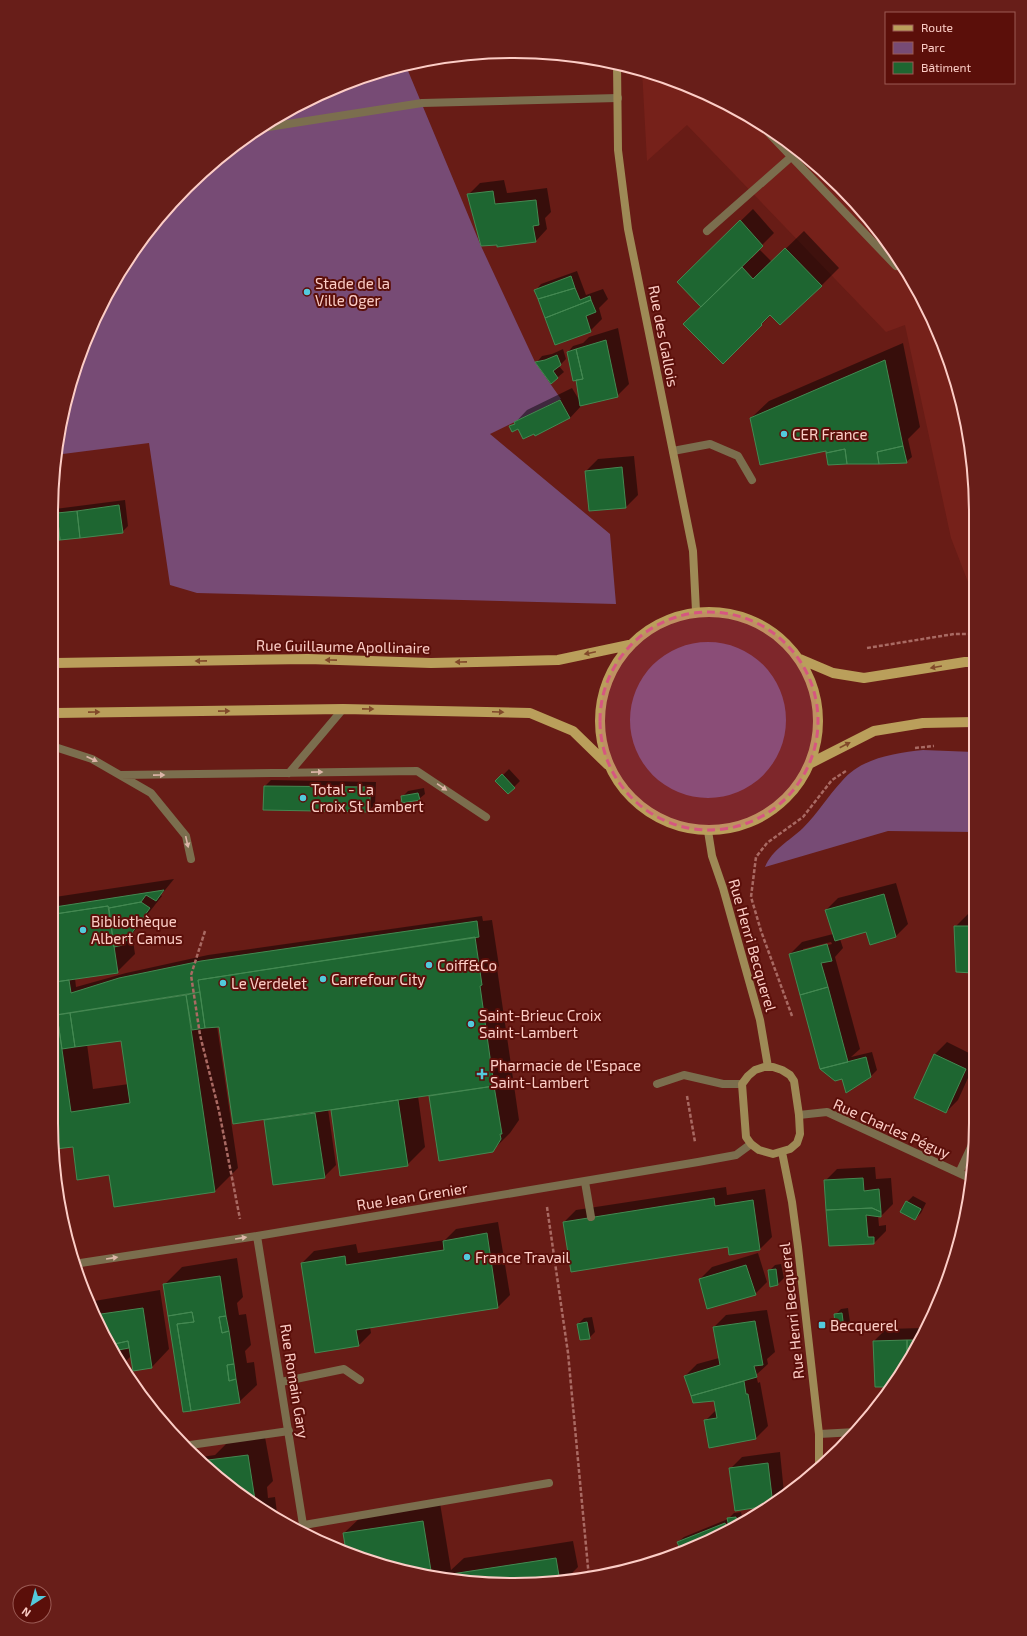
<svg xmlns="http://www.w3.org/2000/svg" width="1027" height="1636" viewBox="0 0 1027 1636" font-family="'Exo 2',sans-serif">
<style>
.built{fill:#76211a}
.green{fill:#774b75}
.shadow{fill:#0007;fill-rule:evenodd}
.building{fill:#1e6631;stroke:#448952}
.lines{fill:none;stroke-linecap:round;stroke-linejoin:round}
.path{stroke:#a96a63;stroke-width:2.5;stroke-dasharray:4 2;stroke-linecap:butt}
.lane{stroke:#7b6e4e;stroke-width:8}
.street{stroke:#7b6e4e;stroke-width:8}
.secondary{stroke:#9e8a56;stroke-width:8}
.primary{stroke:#ba9f5b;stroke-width:10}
.oneway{fill:#81492a}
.oneway2{fill:#dcb5a8}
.marked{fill:#d65780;fill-opacity:0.2;stroke:#d65780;stroke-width:3;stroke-dasharray:8 5;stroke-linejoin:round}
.poi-dot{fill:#53cadc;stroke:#5b0f0a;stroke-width:1.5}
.labels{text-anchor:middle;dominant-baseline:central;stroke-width:4;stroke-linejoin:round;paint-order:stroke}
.poi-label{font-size:15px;fill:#fccdc6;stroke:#5b0f0a;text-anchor:start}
.street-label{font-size:15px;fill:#fccdc6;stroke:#5b0f0a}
.rim{fill:none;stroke:#fccdc6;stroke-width:2}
</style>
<rect width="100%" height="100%" fill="#681c16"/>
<path class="built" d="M642,70L718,99L795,146L861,209L914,282L960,394L975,483V600L951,538L905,325L886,332L687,125L647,161Z"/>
<path class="green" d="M406,66L481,246L535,362L561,399L490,434L610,534L616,604L197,593L170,585L149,443L55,455L86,337L146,232L208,166L282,113L365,76Z
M630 720a78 78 0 1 1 156 0a78 78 0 1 1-156 0Z
M923,750L974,752V832L888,831L765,867C772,850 789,841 803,828C818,813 828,796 842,781C861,758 895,753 923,750Z"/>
<path class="shadow" d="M504,180L507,193L547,188L551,212L545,218L547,229L535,242L468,195L480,183Z
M753,209L774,233L751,256L752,258L760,250L772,262L804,231L839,268L821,286L771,315L723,362L690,270Z
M577,271L586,295L603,289L608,299L599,308L602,319L590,331L536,290L541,284Z
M618,328L629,384L617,396L582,405L570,418L535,435L534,433L511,427L527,410L572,388L581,403L577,381L568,352L573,346L583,343L589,337Z
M903,343L920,427L908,439L912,457L906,462L827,450L751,418L769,401Z
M563,349L566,359L559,366L564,372L551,383L537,362L542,356L552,354Z
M634,456L638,495L626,507L586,471L598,459Z
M125,500L128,526L122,532L55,540V509Z
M509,769L520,781L508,793L497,781Z
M271,780L376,782L375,805L369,810L265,786Z
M424,788L425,794L419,799L402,797L408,791Z
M174,879L161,895L162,896L132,934L135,954L117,972L75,978L76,987L126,973L208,955L482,916L483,921L492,920L499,966L497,968L519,1120L510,1133L492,1151L440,1160L430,1094L418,1096L425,1147L407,1165L341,1174L331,1109H328L336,1165L324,1177L265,1120L266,1119L220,1026H217L238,1168L215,1191L115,1206L110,1174L73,1146L55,1148V897ZM122,1039L129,1084L93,1089L87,1044Z
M896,883L908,924L896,936L867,931L840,939L843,948L835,957L860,1049L851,1057L872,1052L877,1070L871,1076L843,1078L790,954L802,942L833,934L826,910L838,898ZM831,942L832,944L803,951V949Z
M968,914H973V972L956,926Z
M947,1042L973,1055V1067L958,1100L946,1112L916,1097L935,1054Z
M875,1167L876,1179L891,1178L893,1204L881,1216L878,1215L879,1226L886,1225V1231L874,1243L830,1245L825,1181L837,1169Z
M726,1187L727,1195L765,1189L772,1237L760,1249L730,1254L729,1246L564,1222L576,1210Z
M913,1196L926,1203L921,1213L915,1219L907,1202Z
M498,1222L510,1295L498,1307L370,1327L371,1333L359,1345L302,1263L314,1251L356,1244L358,1253L445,1240L456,1229Z
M758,1253L767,1282L755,1294L700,1279L712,1267Z
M237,1258L243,1297L237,1303L239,1315L246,1314L251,1345L245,1351L247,1363L254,1362L257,1385L239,1402L165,1284L182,1267Z
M781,1264L784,1278L778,1284L769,1271L775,1265Z
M160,1290L169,1349L152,1367L131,1356L122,1365L99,1327L88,1302Z
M848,1308L850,1322L844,1328L837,1330L835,1315L841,1309Z
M767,1310L775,1352L767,1359L768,1364L756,1375L758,1383L760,1382L768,1426L756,1438L705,1421L717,1409L715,1400L694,1402L685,1376L697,1364L719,1358L714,1327L726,1315Z
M592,1317L595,1332L589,1338L578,1324L584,1318Z
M927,1323L891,1385L874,1341L886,1329L922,1328Z
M265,1437L273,1481L267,1487L268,1498L275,1497L277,1513L274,1516L256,1507L199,1460L201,1457L215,1455L227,1443Z
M780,1452L784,1493L772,1505L730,1469L742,1457Z
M440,1503L451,1570L464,1558L573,1541L578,1567L567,1578V1581L513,1585L423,1576L365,1561L347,1552L344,1533L362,1516Z
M741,1512L743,1521L662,1561L634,1567L680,1548L678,1542L684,1537L728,1519L734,1513Z"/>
<path class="building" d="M493,191L495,204L536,200L539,225L533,226L536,242L497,247V245L481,246L467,194Z
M740,220L763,246L701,307L677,282Z
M785,248L822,286L780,325L770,315L761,324L762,325L723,364L683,324L742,267L753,279Z
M571,276L575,288L538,299L534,290Z
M575,288L580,300L590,296L591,300L545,318L538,299Z
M591,300L596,312L586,316L591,332L555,345L545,318Z
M606,340L618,397L580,406L576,380L583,379L576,349Z
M576,349L583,379L573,381L567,352Z
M557,355L561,365L553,371L558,378L551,384L535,362L545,360Z
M885,360L903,446L877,452L879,464H847L845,449L826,453V451L760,465L750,418Z
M560,400L570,418L535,436L534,434L523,439L518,429L512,432L509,426L515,424L514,422Z
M903,446L907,463L879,464L877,452Z
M845,449L847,464L828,465L826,453Z
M622,467L626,508L589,511L585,471Z
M119,505L123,533L80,538L77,511Z
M77,511L80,538L60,540L57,513Z
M55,513H57L60,540L55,541Z
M502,774L515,788L508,794L495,781Z
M264,786L370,787V812L263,810Z
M418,793L420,800L402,803L401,796Z
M164,890L156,901L146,895L141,902L109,908L108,906L55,914V907Z
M884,894L896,937L870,945L866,932L835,941L825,910Z
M141,902L150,908L123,945L114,947L109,908Z
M108,906L118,973L55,982V914Z
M477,921L479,937L198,980L200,992L55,1015V982L69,980L71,993L119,978L201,961Z
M954,926H973V973L956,972Z
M475,937L482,985L480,986L494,1086L233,1124L219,1027L205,1028L198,980Z
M827,944L832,961L821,963L828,987L800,995L789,954Z
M828,987L848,1062L820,1069L800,995Z
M200,992L205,1028L192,1030L186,995Z
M186,995L215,1192L114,1207L109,1175L77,1180L73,1147L55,1149V1015H57L71,1112L130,1103L121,1041L75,1047L70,1013Z
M70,1013L75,1047L62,1049L57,1015Z
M934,1054L966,1069L946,1113L914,1098Z
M866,1057L871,1077L846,1093L842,1079L835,1081L820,1069Z
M494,1086L502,1134H500L501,1139L493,1152L439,1161L429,1096Z
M398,1100L408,1166L340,1176L331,1110Z
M315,1113L325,1178L273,1185L264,1120Z
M863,1178L864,1191L879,1189L881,1212L872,1208L826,1210L824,1180Z
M714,1198L715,1206L753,1200L760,1250L729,1255L728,1247L571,1272L563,1222Z
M906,1201L921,1209L915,1220L900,1212Z
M872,1208L881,1212V1217L866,1215L868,1237H874V1244L829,1246L826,1210Z
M487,1233L498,1308L356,1330L359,1346L315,1353L301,1263L345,1256L346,1265L444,1250L443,1241Z
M746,1265L756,1295L707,1309L699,1279Z
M776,1269L778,1285L770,1287L768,1270Z
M220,1276L226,1316L219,1317L222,1333L229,1331L234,1364L227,1365L229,1381L236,1379L240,1403L191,1411L177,1324L194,1322L192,1312L168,1316L163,1284Z
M143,1308L152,1368L133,1371L128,1341L110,1345L99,1327L94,1315Z
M192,1312L194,1322L177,1324L191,1411L183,1412L168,1316Z
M842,1313L844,1329L836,1331L834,1314Z
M226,1316L229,1331L222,1333L219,1317Z
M755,1321L763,1365L754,1366L757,1377L691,1396L684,1376L720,1365L713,1327Z
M587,1322L590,1339L580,1340L577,1324Z
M907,1340V1357L891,1387H875L873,1341Z
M907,1340H917L907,1357Z
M128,1341L129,1348L113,1351L110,1345Z
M234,1364L236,1379L229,1381L227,1365Z
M744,1381L746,1394H748L756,1439L709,1448L704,1420L717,1418L714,1401L693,1403L691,1396Z
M248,1455L255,1500L249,1501L210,1469L208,1460Z
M768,1463L773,1505L735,1511L729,1468Z
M736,1517L737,1524L729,1527L727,1518Z
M423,1521L432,1577L423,1576L365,1561L346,1551L343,1533Z
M725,1523L727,1528L681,1551L677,1542Z
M556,1558L560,1582L513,1585L445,1578V1575Z"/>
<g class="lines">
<path class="path" d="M867,648L954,634H974
M915,748L934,746
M205,931L191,975L200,1035L219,1111L240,1219
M792,1016L761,931L751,897L756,857L767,843L803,817L832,780L846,771
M687,1096L695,1142
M547,1207L568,1353L589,1578"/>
<path class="lane" d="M760,124L896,266L900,262
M262,128L422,103L618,98
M707,231L791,157
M673,451L710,444L738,456L752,480
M55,747L92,759L151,793L186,836L191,859
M289,773L343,709
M120,775L417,771L486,817
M657,1084L684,1075L723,1084H742
M585,1182L591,1217
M281,1382L344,1369L360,1380
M183,1446L289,1431
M304,1525L549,1483"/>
<path class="street" d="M799,1115L827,1112L972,1179
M959,1173L972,1145
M257,1236L304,1531
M74,1264L257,1236L698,1162L736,1155L751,1144
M819,1434L856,1432"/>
<path class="secondary" d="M617,64L618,150L628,229L693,551L696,611
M708,831L712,856L723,888L760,1020L768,1067
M764,1067H773L782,1070L790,1075L794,1081L799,1115L800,1134L797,1143L790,1149L773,1154L759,1150L751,1144L746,1137L742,1084L748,1076L755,1070Z
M782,1152L792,1202L798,1247L819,1434V1467"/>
<path class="primary" d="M600 721a109 109 0 1 1 218 0a109 109 0 1 1-218 0Z
M800,659L833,673L864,678L965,662H974
M55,663L308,659L431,663L558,660L629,645
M55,713L343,709L530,713L573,731L608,765
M811,763L874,731L923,723L974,722"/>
</g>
<defs><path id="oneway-solid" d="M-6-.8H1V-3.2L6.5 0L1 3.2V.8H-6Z"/></defs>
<g class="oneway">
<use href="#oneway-solid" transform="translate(590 653) rotate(168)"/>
<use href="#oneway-solid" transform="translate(331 660) rotate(-179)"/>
<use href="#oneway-solid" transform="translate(201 661) rotate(179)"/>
<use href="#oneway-solid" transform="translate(461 662) rotate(179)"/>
<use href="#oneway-solid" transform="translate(936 667) rotate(170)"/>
<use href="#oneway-solid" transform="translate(368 709) rotate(1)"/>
<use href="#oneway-solid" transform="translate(224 711) rotate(-1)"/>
<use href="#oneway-solid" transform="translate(94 712) rotate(-1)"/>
<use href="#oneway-solid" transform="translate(498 712) rotate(2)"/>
<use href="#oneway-solid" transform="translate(845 745) rotate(-27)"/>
</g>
<g class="oneway2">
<use href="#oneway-solid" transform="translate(92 759) rotate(24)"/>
<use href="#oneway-solid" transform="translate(317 772) rotate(-1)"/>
<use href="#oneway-solid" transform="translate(159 775) rotate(-1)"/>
<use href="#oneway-solid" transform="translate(442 787) rotate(34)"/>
<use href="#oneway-solid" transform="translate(187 842) rotate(77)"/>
<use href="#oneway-solid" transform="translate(241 1238) rotate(-9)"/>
<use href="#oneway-solid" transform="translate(112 1258) rotate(-9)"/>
</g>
<path class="marked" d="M600 721a109 109 0 1 1 218 0a109 109 0 1 1-218 0Z"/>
<g class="poi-dot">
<circle cx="307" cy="292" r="4"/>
<circle cx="784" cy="434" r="4"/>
<circle cx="303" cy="798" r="4"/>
<circle cx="83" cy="930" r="4"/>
<circle cx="429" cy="965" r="4"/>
<circle cx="323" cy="979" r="4"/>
<circle cx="223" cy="983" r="4"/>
<circle cx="471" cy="1024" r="4"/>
<path d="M480 1068h4v4h4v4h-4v4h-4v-4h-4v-4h4z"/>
<circle cx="467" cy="1257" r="4"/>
<rect x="818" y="1321" width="8" height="8" rx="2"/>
</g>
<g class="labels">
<g class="poi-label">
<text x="315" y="283">Stade de la<tspan x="315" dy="17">Ville Oger</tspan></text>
<text x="792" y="434">CER France</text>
<text x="311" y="789">Total - La<tspan x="311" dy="17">Croix St Lambert</tspan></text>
<text x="91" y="921">Bibliothèque<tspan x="91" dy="17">Albert Camus</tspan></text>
<text x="437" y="965">Coiff&amp;Co</text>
<text x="331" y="979">Carrefour City</text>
<text x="231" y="983">Le Verdelet</text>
<text x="479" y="1015">Saint-Brieuc Croix<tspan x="479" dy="17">Saint-Lambert</tspan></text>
<text x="490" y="1065">Pharmacie de l'Espace<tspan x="490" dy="17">Saint-Lambert</tspan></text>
<text x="475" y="1257">France Travail</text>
<text x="830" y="1325">Becquerel</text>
</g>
<g class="street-label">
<text transform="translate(664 336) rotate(79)">Rue des Gallois</text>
<text transform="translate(343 646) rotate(1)">Rue Guillaume Apollinaire</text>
<text transform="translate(753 945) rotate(74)">Rue Henri Becquerel</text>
<text transform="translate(892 1128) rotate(24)">Rue Charles Péguy</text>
<text transform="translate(412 1196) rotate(-9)">Rue Jean Grenier</text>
<text transform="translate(791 1311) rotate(-96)">Rue Henri Becquerel</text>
<text transform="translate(295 1381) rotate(81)">Rue Romain Gary</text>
</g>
</g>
<path d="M0 0H1027V1636H0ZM513 58H514A455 455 0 0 1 969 513V1123A455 455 0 0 1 514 1578H513A455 455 0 0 1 58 1123V513A455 455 0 0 1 513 58Z" fill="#681e19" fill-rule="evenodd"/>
<path class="rim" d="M513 58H514A455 455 0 0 1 969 513V1123A455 455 0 0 1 514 1578H513A455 455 0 0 1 58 1123V513A455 455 0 0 1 513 58Z"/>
<rect x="885" y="12" width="130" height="72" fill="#5b0f0a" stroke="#9b5b55"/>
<rect x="893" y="25" width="20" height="6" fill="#ba9f5b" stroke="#9b5b55"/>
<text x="921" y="32" font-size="12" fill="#fccdc6">Route</text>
<rect x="893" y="42" width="20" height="12" fill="#774b75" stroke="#9b5b55"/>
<text x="921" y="52" font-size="12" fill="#fccdc6">Parc</text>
<rect x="893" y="62" width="20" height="12" fill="#1e6631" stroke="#9b5b55"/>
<text x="921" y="72" font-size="12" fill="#fccdc6">Bâtiment</text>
<g transform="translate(32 1604) rotate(216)"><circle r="19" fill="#5b0f0a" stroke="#9b5b55"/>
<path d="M0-3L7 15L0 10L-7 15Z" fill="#53cadc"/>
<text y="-6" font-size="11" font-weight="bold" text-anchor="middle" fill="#fccdc6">N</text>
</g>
</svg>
